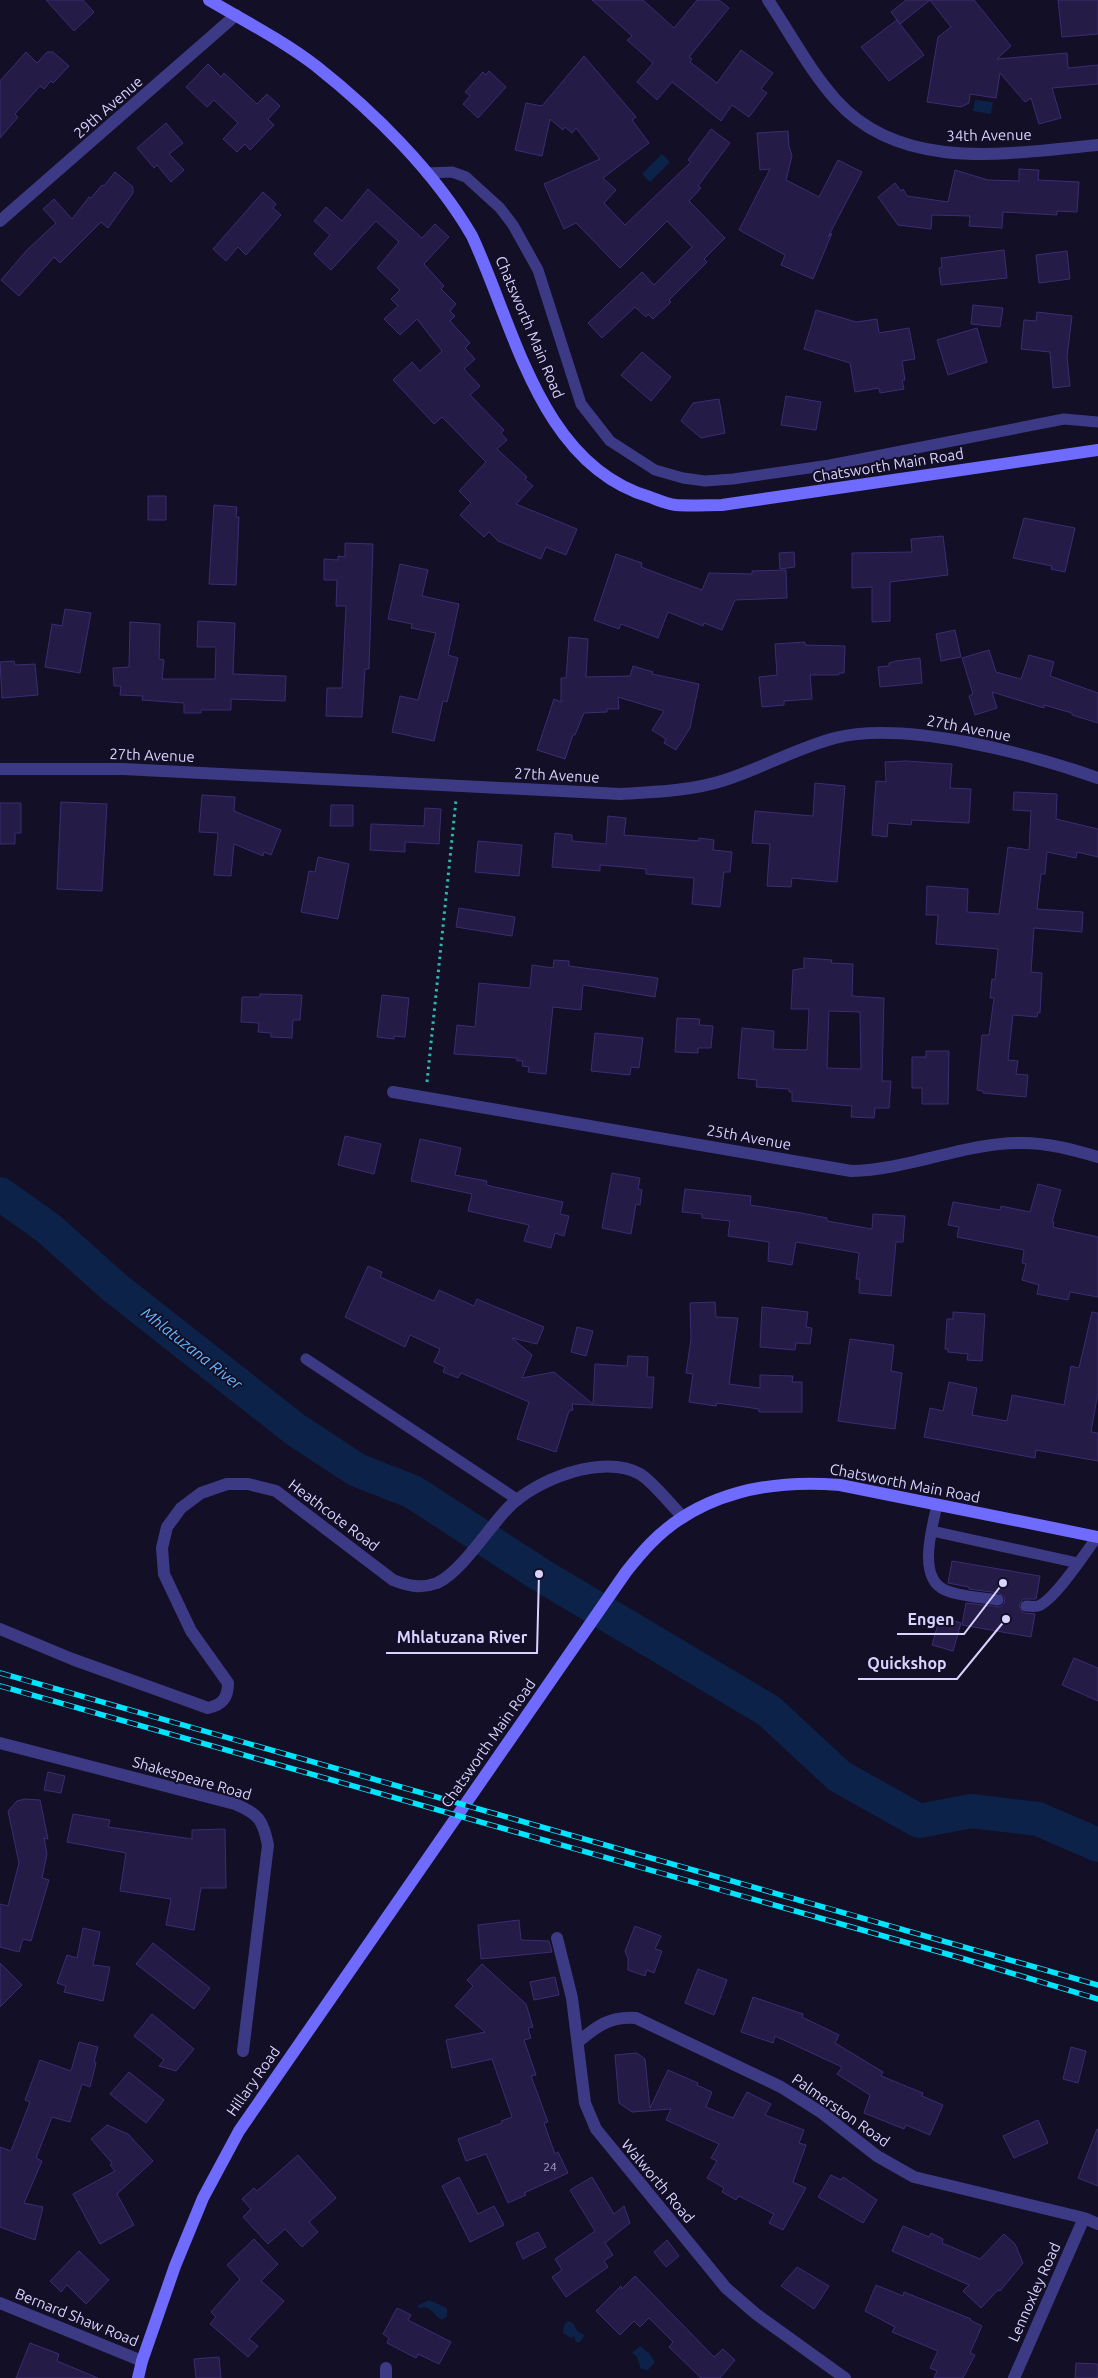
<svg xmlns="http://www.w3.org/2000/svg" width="1098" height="2378" viewBox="0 0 1098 2378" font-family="Ubuntu,sans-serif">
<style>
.water{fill:#0c2248}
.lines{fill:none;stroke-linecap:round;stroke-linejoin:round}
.river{stroke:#0c2248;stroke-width:34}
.building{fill:#241b47;stroke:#3b2d73;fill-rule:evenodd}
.path{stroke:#2fb8b0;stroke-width:3;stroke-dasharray:2.5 4;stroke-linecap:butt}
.lane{stroke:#3d3a85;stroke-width:11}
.street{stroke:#3d3a85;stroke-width:12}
.secondary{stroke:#6f6bff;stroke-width:12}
.rail-casing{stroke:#00e5ff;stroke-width:5.5}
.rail{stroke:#130f26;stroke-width:4;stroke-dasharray:11;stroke-linecap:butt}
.labels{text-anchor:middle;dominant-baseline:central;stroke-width:4;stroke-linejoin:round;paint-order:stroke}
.number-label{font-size:12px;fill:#aca6d1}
.street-label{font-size:15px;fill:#d9d4ff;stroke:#130f26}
.water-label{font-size:16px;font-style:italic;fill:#62b6ff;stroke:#130f26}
.leader{fill:none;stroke:#d9d4ff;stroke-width:2}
.callout-dot{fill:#d9d4ff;stroke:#130f26;stroke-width:2}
.callout-label{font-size:16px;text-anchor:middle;font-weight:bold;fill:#d9d4ff;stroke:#130f26;stroke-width:4;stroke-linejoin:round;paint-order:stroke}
</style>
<rect width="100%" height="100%" fill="#130f26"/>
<path class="water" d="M975,100L993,102L991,114L973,111Z
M662,154L670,162L650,182L642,174Z
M429,2300L447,2308V2316L442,2320C433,2315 431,2305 419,2308L417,2306Z
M568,2321L573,2323L578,2332L585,2335L580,2342H576L574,2336L571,2338L563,2333L564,2325Z
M640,2346L649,2353L655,2362L648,2370L641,2369L637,2357L632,2353Z"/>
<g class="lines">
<path class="river" d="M0,1194L48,1228L114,1287L296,1430L357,1470L413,1492L539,1574L769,1711L839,1776L919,1821L971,1811L1038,1819L1098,1845"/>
</g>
<path class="building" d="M46,0H83L94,12L74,31Z
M592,0H643L674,28L697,0H719L729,8L689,57L692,59L690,62L717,83L741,50L773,73L761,89L767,93L749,117L732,105L721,121L672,82L657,100L637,82L653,63L627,40L632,36Z
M906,0H930L900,24L891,12Z
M930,0H974L1011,46L997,59L1067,53L1068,68L1098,65V84L1052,88L1061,118L1039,124L1031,98L1025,102L1000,73L996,98L970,94L969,103L961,107L927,102L938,37L951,27Z
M1058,0H1098V34L1062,37Z
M897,20L924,55L889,81L861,47Z
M26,52L37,63L47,52H53L69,66L53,83L51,81L44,89L40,86L15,114L18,117L0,138V81Z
M584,56L636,117L632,120L649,143L603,178L616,190L604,203L625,225L691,162L688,160L711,129L730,143L698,186L701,188L689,201L725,238L704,259L707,262L669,300L671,302L653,319L648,314L646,317L635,307L602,338L588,323L642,272L654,285L692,247L667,221L620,268L576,223L564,229L544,184L600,159L576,128L572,133L565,127L563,130L550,119L542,156L515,150L526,103L542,106Z
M208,64L221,77L224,73L257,104L267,94L280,106L268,119L274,125L250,150L245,144L237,152L223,139L238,123L214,100L207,107L186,87Z
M489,71L506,87L478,118L463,104L470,96L465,92L483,72L486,75Z
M166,123L183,143L169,154L184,170L171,182L157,165L154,168L137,148Z
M788,131L789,146L792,156L786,180L819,197L838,160L862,172L828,237L832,233L813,279L781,265L785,255L739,230L770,169L760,170L757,133Z
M1019,169L1039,170L1038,180L1079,182L1077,212L1057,211V215L1003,212L1002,228L969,226L970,216L932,215L931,229L898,225L878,197L895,183L901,191L903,189L907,196L948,202L955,170L988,180L1019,181Z
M115,172L133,187V193L108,228L101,222L60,263L54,257L19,296L1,280L27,250L56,223L43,209L54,199L72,219L89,197L91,198L102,185L104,186Z
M368,189L422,238L435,224L449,237L424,264L444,286L441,289L456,304L450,311L455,316L450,321L470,343L465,348L475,359L464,369L480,386L470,395L504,430L501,433L507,440L497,449L527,477L525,479L533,486L516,504L577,529L566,555L546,547L541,559L498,541L489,532L484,537L460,515L471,503L459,491L486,462L442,417L434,424L393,380L412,362L420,371L442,351L417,319L400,335L384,319L398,306L391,299L400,290L377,268L399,242L376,221L331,270L314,254L330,235L314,221L326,207L342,221Z
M263,192L276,204L273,208L281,215L246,255L238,247L226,261L213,249Z
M1004,250L1007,278L941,285L939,268L942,267L941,258Z
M1067,251L1070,279L1039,283L1036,255Z
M973,305L1003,308L1000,327L971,324Z
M816,310L856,322L877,319L879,333L909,328L915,359L902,361L905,380H902L904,389L880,393L879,388L855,392L850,363L804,349Z
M1037,312L1072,316L1067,357L1070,386L1053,388L1050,352L1021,349L1024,320L1036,321Z
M977,328L987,362L948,375L937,340Z
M642,352L671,377L651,401L621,375Z
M786,396L821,402L816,430L781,425Z
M719,399L725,433L701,438L681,421L693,403Z
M148,496H166V520H148Z
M214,505L237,507L236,517H239L236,585L209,584Z
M1024,518L1075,528L1065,572L1051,569L1052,566L1013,558Z
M943,536L948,575L890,582V621L872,622V587L852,588V553L912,552L911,539Z
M345,543L373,544L369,669H365L362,717L326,716L327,688H342L346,606H336L337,580H324V559L338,560V556L345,557Z
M794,552L795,567L780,569L779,553Z
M616,554L642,563L641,567L702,590L709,573L752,574V571L786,570L787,598L735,600L722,630L704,623L703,626L668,612L658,638L621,624L619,629L594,620Z
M400,564L428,570L422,596L459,604L448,655L458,658L447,702L443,701L434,741L392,732L400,696L418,700L436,633L411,628L412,624L388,619Z
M65,609L91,613L80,673L45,667L52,624L62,626Z
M198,621L235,623L233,674L286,676L285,701L231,699V710H201V713H184V703L142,700L143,696L120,695L121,686H114L113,668L129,667L130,622L160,624L159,659L164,660L162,679H215L216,647H197Z
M955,630L961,657L941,661L936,634Z
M569,637L588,639L586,677L630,676L633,666L653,672L652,674L699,684L690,728L676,750L664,743L666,739L652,730L664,711L618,697L619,709H607V712L584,713L575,735H573L565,759L537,750L554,699L561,702V678H566Z
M805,642V645L845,646L844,673H839V675H810L812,699L784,701V705L762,707L759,677L777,675L775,644Z
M989,650L996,672L1021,679L1029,655L1054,662L1050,676L1098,693V723L1072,715V713L1044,705V708L992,692L997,708L975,715L969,696L973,694L962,658Z
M920,658L922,683L880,687L878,667L889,666V663L896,661Z
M14,661L15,665L35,664L38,695L2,698L0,662Z
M906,761L952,764L950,788L971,789L969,823L912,820L911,825L888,823L887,837L872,835L876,781L886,782L885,762Z
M815,783L845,786L837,882L792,878L791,887L767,886L770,844L752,843L755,811L813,816Z
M1014,792L1057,794L1056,819L1098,829V857L1077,852L1076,858L1047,852L1045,874H1041L1037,909L1083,912L1082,932L1034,928L1031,972L1042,973L1040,1013L1038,1012L1037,1017L1013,1015L1008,1060L1018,1061L1016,1074L1028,1075L1026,1097L983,1093V1091L977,1090L982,1035H989L994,998H990L992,979L995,980L998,949L936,944L938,915H926L927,886L968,889L967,912L999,914L1008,847L1029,850L1031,811L1013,810Z
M202,795L235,797L234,811L281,830L271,855L264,852L263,856L234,844L231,876L214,875L218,833L199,832Z
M61,802L107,804L102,891L57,889Z
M0,803H21V833H15V844H0Z
M331,805H353V826H330Z
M425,808L441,809L439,844L405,842V852L370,850L371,824L424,826Z
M608,816L626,818L624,835L699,841V838L714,840L713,850L732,852L730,872H724L720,907L692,904L694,878L646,874V869L600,865V871L552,867L555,833L572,835V841L606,844Z
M478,841L522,845L519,876L475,872Z
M318,857L349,864L338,919L301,912L309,871L315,872Z
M459,908L515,917L512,936L456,927Z
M804,958L832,960L831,963L853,964L852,996L884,998L882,1081H891L889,1108H875L874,1118L851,1117L852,1106L792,1101V1092H789V1089L756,1087L757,1080L738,1078L742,1028L774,1031L773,1049L807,1050L809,1009H791L793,970L804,968ZM829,1011L860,1012L861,1069L827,1068Z
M554,960L569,961V966L658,978L655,997L583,985L581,1010L553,1007L546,1074L528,1072L529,1067L522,1066L523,1061H517V1058L454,1054L457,1025L475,1027L479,983L530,988L532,965L553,968Z
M260,994L302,995L300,1020H293L292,1038L271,1037V1033L258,1032L259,1023L241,1022L242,997H260Z
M382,995L409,998L405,1037L394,1036V1039L377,1037Z
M677,1018L700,1019L699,1025L713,1026L711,1048H698V1053L675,1052Z
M595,1033L643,1038L639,1068L631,1067L630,1075L591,1071Z
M926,1051H949L948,1104H922V1088H912V1057H926Z
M345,1136L381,1144L374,1174L338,1165Z
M420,1139L461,1148L455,1175L487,1181L486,1185L563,1202L560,1214L569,1216L564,1236L555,1233L551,1248L524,1241L529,1225L468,1211L472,1194L411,1181Z
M612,1173L640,1178L638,1189L642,1190L640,1205L636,1204L631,1234L602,1228Z
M1038,1184L1061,1190L1052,1222H1054L1053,1227L1098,1237V1297L1070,1292L1068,1300L1037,1294L1039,1285L1022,1280L1026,1264L1022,1263L1024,1250L957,1237L959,1227L948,1225L953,1202L1000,1210L1001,1206L1030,1212Z
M685,1189L751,1196L750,1205L801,1213L827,1218V1221L872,1229L873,1214L905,1216L903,1242H896L891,1296L859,1293L860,1279H856L859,1253L796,1242L792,1265L768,1261L769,1242L728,1236L730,1221L702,1218V1214L682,1212Z
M368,1266L382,1272L380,1277L434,1301L439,1290L474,1306L477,1299L544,1327L537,1344L512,1338L532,1355L522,1378L554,1372L593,1404L595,1364L627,1366L628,1356L648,1357L647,1377H654L652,1408L572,1404L573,1410L569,1411L556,1452L517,1439L529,1402L461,1373L458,1378L443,1372L445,1367L434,1362L440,1349L410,1335L405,1347L345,1317Z
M715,1302L716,1317L738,1318L729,1384L760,1388V1375L793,1376L792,1382H802V1412H759V1409L717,1403L716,1406L689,1402L693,1374L686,1373L691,1339L690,1303Z
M762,1307L808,1312L806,1327L812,1328L810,1344L796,1343L795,1350L760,1347Z
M953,1312L985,1314L982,1361L967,1360L968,1354L948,1352V1349H945L947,1319H953Z
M1092,1312L1098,1313V1392L1091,1432L1098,1433V1461L1036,1450L1035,1458L924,1437L930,1408L943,1411L949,1382L977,1388L972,1415L1007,1421L1012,1395L1064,1405L1071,1366L1079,1368Z
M577,1327L593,1331L586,1356L571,1352Z
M850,1339L894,1345L891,1371L902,1373L895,1429L838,1421Z
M952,1561L1040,1576L1036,1599H1023L1019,1605L1023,1613L1035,1614L1031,1637L962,1625L966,1603L1000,1607L1004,1604L1005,1598L999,1593L969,1589V1587L948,1583Z
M940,1617L961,1623L953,1651L932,1645Z
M1074,1658L1098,1668V1701L1062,1685Z
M48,1772L65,1776L61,1793L44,1790Z
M25,1799L40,1800L48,1839L44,1838L47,1854L42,1878L49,1880L31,1941L23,1939L19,1952L0,1947V1904L8,1906L19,1863L8,1811L17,1801Z
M73,1814L110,1820L108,1827L192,1839V1830L225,1829L226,1888H201L194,1930L166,1925L171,1899L120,1891L126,1853L67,1842Z
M519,1920L521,1940L549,1941L552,1952L481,1959L478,1925Z
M635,1926L661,1936L655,1949L662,1951L654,1973L647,1970L645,1976L628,1970V1958L625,1951Z
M83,1928L100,1932L93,1965L110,1967L103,2001L64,1992L66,1986L57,1983L67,1955L77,1958Z
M153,1943L210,1988L194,2009L136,1964Z
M0,1963L22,1985L0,2007Z
M482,1964L526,2004L533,2027L528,2028L531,2038L524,2040L536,2075L531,2076L548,2122L544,2123L555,2154L558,2152L568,2173L524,2193L526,2195L508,2203L486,2154L466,2161L458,2139L502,2123L501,2121L512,2117L492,2059L452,2068L446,2040L485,2032L455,2006L473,1986L467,1980Z
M698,1969L727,1980L714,2015L685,2003Z
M555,1977L559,1995L534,2000L530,1982Z
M753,1997L803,2014L802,2017L839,2035L835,2043L883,2072L881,2076L923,2093L922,2096L943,2105L930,2135L906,2125L904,2129L864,2113L870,2095L837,2074L842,2067L775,2036L773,2043L741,2032Z
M152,2014L194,2049L176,2071L159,2066L164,2060L134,2036Z
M79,2042L98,2047L94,2062L96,2063L90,2087L82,2084L70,2122L52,2117L36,2158L42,2161L24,2203L43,2207L35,2240L0,2227V2147L11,2151L30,2102L25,2100L40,2060L71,2071Z
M1071,2047L1086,2051L1078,2083L1063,2079Z
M637,2053L645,2059L650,2108L668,2070L698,2083L697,2085L712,2092L706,2107L733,2118L747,2092L771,2104L765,2115L804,2130L799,2143L806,2145L793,2182L806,2188L783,2230L769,2223L774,2214L739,2196L736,2200L722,2192L724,2188L707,2178L717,2161L711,2158L719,2144L666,2120L671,2109L632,2112L619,2103L615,2055Z
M129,2072L164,2100L146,2123L110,2094Z
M1038,2120L1048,2143L1014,2158L1003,2136Z
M107,2125L128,2134L153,2161L117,2194L134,2225L100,2244L73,2194L115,2171L110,2165L112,2163L91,2139Z
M1097,2129H1098V2186L1078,2178Z
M298,2155L336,2198L309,2222L318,2232L302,2247L285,2229L268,2244L243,2217L251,2209L242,2199L254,2188L257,2191Z
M831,2175L841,2180L843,2177L877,2200L863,2223L818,2197Z
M459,2177L478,2214L494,2206L504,2225L470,2242L442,2186Z
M592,2177L614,2214L624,2206L630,2223L605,2243L613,2255L604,2261L608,2267L566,2297L552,2277L562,2270L555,2259L595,2231L570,2190Z
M903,2226L929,2237L931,2233L943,2239L942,2243L980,2259L1004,2234L1015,2244L1023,2263L1000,2291L998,2290L981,2308L963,2291L969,2285L892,2251Z
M538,2232L546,2247L523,2259L516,2243Z
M254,2239L278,2264L261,2281L284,2301L249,2339L258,2346L248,2357L210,2324L216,2317L211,2312L240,2279L227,2265Z
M667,2240L679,2256L666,2267L654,2252Z
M79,2251L109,2280L86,2304L67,2285L61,2292L50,2281Z
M797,2267L829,2286L814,2309L781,2286Z
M635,2276L714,2357L723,2349L735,2360L720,2378H701L669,2347L673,2342L649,2318L640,2327L634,2321L620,2335L596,2311L621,2286L622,2289Z
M876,2285L903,2296L904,2292L971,2319L970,2320L982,2326L970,2353L975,2355L963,2378H934L937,2371L930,2368L938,2351L892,2332L895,2327L865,2311Z
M397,2308L411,2315L408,2320L451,2342L439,2364L418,2354L416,2358L387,2343L389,2338L383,2334Z
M30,2343L59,2354L57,2361L98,2378H16Z
M219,2357L221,2378H196L194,2359Z
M1076,2363L1098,2364V2378H1075Z"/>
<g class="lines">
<path class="path" d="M427,1082L456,800"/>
<path class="lane" d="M427,173L452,172L466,177L500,208L513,225L538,270L581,404L610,441L655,470L683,478L705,481L733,479L830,465L1064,419L1098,422
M306,1359L518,1500
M937,1505C932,1528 917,1578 945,1590C960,1597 982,1597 998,1600
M932,1531L1078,1563
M1026,1606C1030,1606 1034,1607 1038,1606C1054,1601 1086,1552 1097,1537"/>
<path class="street" d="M768,0C790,33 810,71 836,100C902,174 1011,153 1098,145
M0,221L236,15
M0,769H123L620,794C655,792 691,791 725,780C762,768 797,748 835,738C905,720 1030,754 1098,778
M393,1092L851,1171C909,1170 965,1142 1023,1143C1049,1143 1074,1150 1098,1157
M0,1629L72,1659L208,1708C222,1705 228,1698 228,1683L191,1631L164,1574L162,1548L167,1527L181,1508L201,1493L227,1484H248L276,1491L393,1580C408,1586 421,1589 437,1583C461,1572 488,1529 507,1509C534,1480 603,1453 640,1474C652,1481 672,1506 683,1517
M0,1743L235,1804C259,1814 263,1820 268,1845L243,2051
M557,1938L572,1998L585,2103L596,2129L726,2288L756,2314L845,2378
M578,2042C597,2026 610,2016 636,2018L781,2087L822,2113L877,2156L914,2177L1084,2218L1098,2224
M0,2303L142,2361
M386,2378V2368
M1014,2378L1084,2218"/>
<path class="secondary" d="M209,0C245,21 283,41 316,66C374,112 435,172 472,236C515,328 540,465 650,497C658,500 667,504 676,505C691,506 707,505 722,505L1098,450
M138,2378L142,2361L175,2266L203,2198L239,2131L626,1572C634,1562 642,1552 651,1543C701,1492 772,1479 840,1485L1098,1537"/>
<defs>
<path id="rail" d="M0,1673L1098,1985
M0,1686L961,1958L1098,1999"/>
</defs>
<use href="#rail" class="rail-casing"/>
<use href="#rail" class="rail"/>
</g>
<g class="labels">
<g class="number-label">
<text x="550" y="2166">24</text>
</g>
<g class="street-label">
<text transform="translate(108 107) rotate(-41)">29th Avenue</text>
<text transform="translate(989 135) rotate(-1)">34th Avenue</text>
<text transform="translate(530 327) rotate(67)">Chatsworth Main Road</text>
<text transform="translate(888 465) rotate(-9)">Chatsworth Main Road</text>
<text transform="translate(969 728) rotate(11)">27th Avenue</text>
<text transform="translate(152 755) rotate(2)">27th Avenue</text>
<text transform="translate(557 775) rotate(3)">27th Avenue</text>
<text transform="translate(749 1137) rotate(10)">25th Avenue</text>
<text transform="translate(905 1483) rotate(11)">Chatsworth Main Road</text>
<text transform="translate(334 1515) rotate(37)">Heathcote Road</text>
<text transform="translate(488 1743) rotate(-55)">Chatsworth Main Road</text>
<text transform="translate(192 1778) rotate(16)">Shakespeare Road</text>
<text transform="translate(253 2081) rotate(-55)">Hillary Road</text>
<text transform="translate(841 2110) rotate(35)">Palmerston Road</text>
<text transform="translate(658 2181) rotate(50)">Walworth Road</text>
<text transform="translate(1034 2292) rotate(-66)">Lennoxley Road</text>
<text transform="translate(77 2317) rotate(22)">Bernard Shaw Road</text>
</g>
<g class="water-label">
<text transform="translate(192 1348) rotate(38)">Mhlatuzana River</text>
</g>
</g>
<path class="leader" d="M1003 1583L964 1634H897M539 1574L537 1653H386M1006 1619L957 1679H858"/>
<g class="callout-dot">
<circle cx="1003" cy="1583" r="5"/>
<circle cx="539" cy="1574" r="5"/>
<circle cx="1006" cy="1619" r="5"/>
</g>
<g class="callout-label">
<text x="931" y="1625">Engen</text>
<text x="462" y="1643">Mhlatuzana River</text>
<text x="907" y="1669">Quickshop</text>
</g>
</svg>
